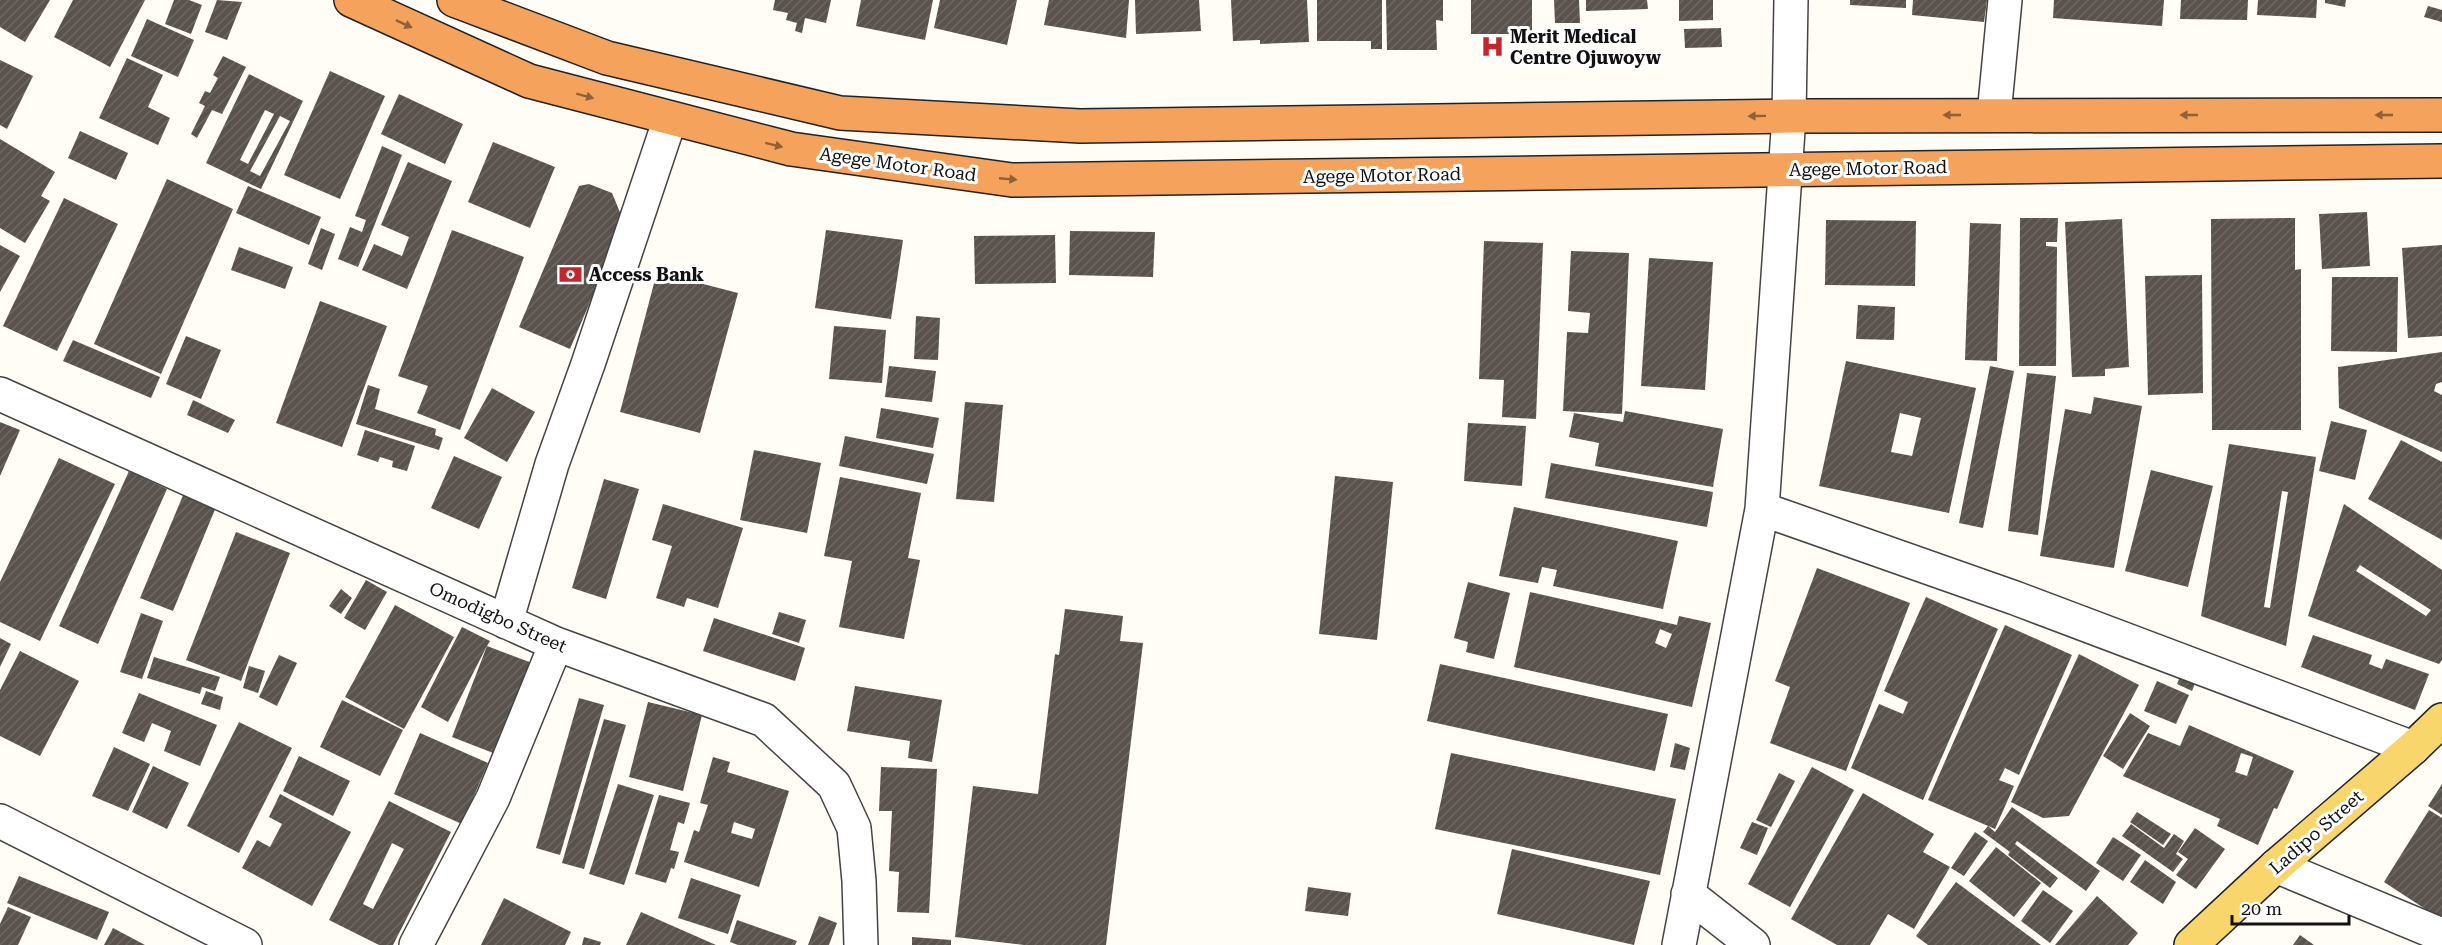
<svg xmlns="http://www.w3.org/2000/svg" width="2442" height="945" viewBox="0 0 2442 945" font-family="'Roboto Serif',serif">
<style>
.building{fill:url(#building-hatch);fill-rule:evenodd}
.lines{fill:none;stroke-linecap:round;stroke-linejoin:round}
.minor-casing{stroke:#444;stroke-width:36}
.major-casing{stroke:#222;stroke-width:36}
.highway-casing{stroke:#222;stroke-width:36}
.minor{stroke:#fff;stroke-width:33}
.major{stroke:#f9d66b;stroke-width:33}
.highway{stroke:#f5a25d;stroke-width:33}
.oneway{fill:#8e613b}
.labels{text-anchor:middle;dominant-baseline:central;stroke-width:6;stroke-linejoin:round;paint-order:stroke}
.poi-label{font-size:18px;font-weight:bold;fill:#111;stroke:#fff;text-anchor:start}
.street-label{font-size:18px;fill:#111;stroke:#fff}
</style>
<defs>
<pattern id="building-hatch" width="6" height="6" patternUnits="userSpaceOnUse" patternTransform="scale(1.5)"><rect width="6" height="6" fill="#5a524d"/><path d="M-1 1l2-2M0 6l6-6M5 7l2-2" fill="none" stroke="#6d6662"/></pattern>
</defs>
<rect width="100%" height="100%" fill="#fffdf5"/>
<path class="building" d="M0,0H50L25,42L0,27Z
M73,0H145L110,67L54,37Z
M174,0H189L202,5L191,34L165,24Z
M217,0L242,2L227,40L205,32Z
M775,0H831L826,23L805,18L802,33L795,31L797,23L786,20L788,13L773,10Z
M861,0H933L925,40L856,26Z
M940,0H1017L1007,45L934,28Z
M1049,0H1129L1126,38L1044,25Z
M1135,0H1199L1201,31L1136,34Z
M1231,0H1307L1309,42L1260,44V40L1233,41Z
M1317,0H1382V49H1371V41H1317Z
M1386,0H1443V21L1436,20L1437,50H1387Z
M1471,0H1532V34H1471Z
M1554,0H1579L1580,23H1555Z
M1586,0H1647L1648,9L1586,11Z
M1679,0H1713V20L1679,21Z
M1850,0H1906V8L1850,5Z
M1913,0H1987L1984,22L1912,15Z
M2054,0H2164L2162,26L2053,18Z
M2181,0H2248L2247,20L2180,19Z
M2258,0H2317L2316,18L2257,15Z
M2325,0H2346L2345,7L2325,3Z
M2428,6L2442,10V22L2424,17Z
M147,19L194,40L178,77L131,56Z
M1721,28L1722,47L1685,48L1684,29Z
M223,56L246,67L222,114L212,110L197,138L191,134L205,106L199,103L205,91L210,93L218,78L213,75Z
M127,58L163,75L148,107L170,118L158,145L99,118Z
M0,60L33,76L7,129L0,125Z
M330,71L385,96L340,199L284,175Z
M249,74L303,101L261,189L206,163ZM265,110L274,114L248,164L240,160ZM280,116L290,121L260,176L250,171Z
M399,94L463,124L445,164L381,134Z
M80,131L128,153L116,180L68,158Z
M0,139L55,172L41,196L50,201L25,243L0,228Z
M493,142L555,167L530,228L468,202Z
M382,146L402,155L358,267L338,259L350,227L362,232L366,220L355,216Z
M408,162L452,181L407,289L362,270L374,244L402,256L409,237L381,225Z
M167,179L233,209L161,374L94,344Z
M589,184L612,193L624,222L570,349L519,327L579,186Z
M248,186L321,217L309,245L236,213Z
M64,198L118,224L57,351L3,326Z
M2367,212L2370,266L2322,269L2319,214Z
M2020,218H2058L2057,242H2046V246L2057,247L2056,366H2019Z
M2295,218V270L2301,269V430H2212L2211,219Z
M2122,219L2129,367L2105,369V376L2072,377L2065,222Z
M1826,220L1916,221L1915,286L1825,285Z
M1970,223L2001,224L1997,361L1965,360Z
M321,228L335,234L322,270L308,264Z
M452,230L524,257L460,430L417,413L428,386L398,376Z
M826,230L903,240L891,319L815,308Z
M1070,231L1155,232L1153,277L1069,275Z
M1055,235L1056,283L975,284L974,236Z
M1484,241L1543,243L1536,419L1502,417L1504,380L1479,379Z
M0,245L20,256L0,292Z
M2442,245V336L2408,338L2402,248Z
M239,247L293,267L285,289L231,270Z
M1571,251L1629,253L1622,414L1563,411L1567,332L1588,333L1590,313L1568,311Z
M1649,258L1713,262L1705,390L1641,386Z
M657,272L738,293L700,433L620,412Z
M2202,275L2203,393L2148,395L2145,276Z
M2332,277H2398L2397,352L2331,351Z
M320,301L387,326L342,447L276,423Z
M1858,305L1895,307L1894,340L1856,339Z
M916,316L940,318L938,360L914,359Z
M834,326L886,330L882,383L829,379Z
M186,336L221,350L201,399L166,384Z
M73,340L160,377L151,398L63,361Z
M2442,352V382L2436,384L2434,391L2442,395V452L2339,408L2338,367Z
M1846,361L1976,388L1949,513L1819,486ZM1900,413L1921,418L1912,456L1891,452Z
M889,366L936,371L932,402L885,397Z
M1990,366L2014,371L1983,528L1959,523Z
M2027,373L2056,376L2038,535L2008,531Z
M368,385L380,389L375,409L436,429L435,435L443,438L439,450L356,424Z
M492,388L535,412L507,462L464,438Z
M2094,397L2142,406L2114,568L2040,556L2065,409L2091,414Z
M193,400L235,420L228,433L187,415Z
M965,402L1003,405L994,502L956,499Z
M881,408L939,418L933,448L876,438Z
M1625,411L1723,429L1713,487L1595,466L1599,443L1569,437L1574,413L1623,422Z
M2331,421L2367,430L2355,480L2319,471Z
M0,422L20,430L0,476Z
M1468,423L1526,426L1522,486L1464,481Z
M365,430L415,446L407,471L392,467L393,461L380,457L378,462L357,455Z
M845,436L934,454L927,484L839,466Z
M2401,440L2442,462V540L2368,499Z
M2229,444L2316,457L2286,646L2201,616ZM2282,491L2288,492L2270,608L2264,607Z
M754,450L821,463L807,533L740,520Z
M454,456L502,477L479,529L431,508Z
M59,458L115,484L40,641L0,622V582Z
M1551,463L1713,492L1707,527L1545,498Z
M2151,470L2213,486L2188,587L2125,571Z
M129,471L167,489L98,644L59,626Z
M1335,476L1393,482L1377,640L1319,634Z
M840,477L921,493L908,558L920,560L904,639L839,627L852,561L824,556Z
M604,479L639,489L606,599L572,588Z
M184,493L216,507L173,611L140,598Z
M663,504L743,528L718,608L687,598L684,607L656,598L672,546L652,540Z
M2344,504L2442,570V660L2439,664L2308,616ZM2360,565L2431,610L2426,616L2356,571Z
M1514,507L1678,541L1663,609L1553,586L1557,570L1542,567L1538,583L1499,576Z
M236,532L290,553L241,681L186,660Z
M1817,568L1910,603L1846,771L1770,743L1790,687L1775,681Z
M366,580L387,592L365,630L344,618Z
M1468,582L1510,593L1494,659L1466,652L1468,642L1454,638Z
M341,589L352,598L341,614L329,606Z
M1530,592L1677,625L1679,616L1711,623L1692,707L1514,667ZM1660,629L1672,634L1666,648L1655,643Z
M1926,597L1998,629L1923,800L1851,768L1879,704L1903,714L1908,702L1884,691Z
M395,605L454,637L404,729L345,697Z
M1065,609L1123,616L1120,641L1143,643L1106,945H1024L955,937L973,786L1038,794L1055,654L1059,655Z
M779,612L806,620L799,643L772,634Z
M141,613L163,621L142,679L120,672Z
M714,618L805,648L795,681L703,651Z
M2005,625L2072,655L2019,775L2005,768L1999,780L2014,786L1995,829L1928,800Z
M462,627L490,641L487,646L540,666L506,758L452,737L487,646L448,722L421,707Z
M2313,635L2372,655L2369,664L2382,669L2386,659L2429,674L2415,710L2301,667Z
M0,638L11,644L0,667Z
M20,651L79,681L40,756L0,736V690Z
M2079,654L2139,685L2069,816L2043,818L2011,802Z
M279,655L297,663L277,706L259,697Z
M154,657L220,677L215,691L202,687L200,694L147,678Z
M1440,664L1668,714L1655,771L1427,721Z
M249,666L265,671L258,693L243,688Z
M2184,667L2198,676L2192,691L2177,684Z
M2157,681L2189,695L2176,724L2144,711Z
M855,686L942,700L932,762L908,758L910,741L847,731Z
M206,691L223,697L220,710L201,704Z
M139,693L217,725L200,766L164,751L171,731L152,723L144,742L122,733Z
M579,698L604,705L560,855L536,848Z
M342,700L403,730L380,776L320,747Z
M648,702L702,715L683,791L629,777Z
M2130,713L2150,726L2123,769L2103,756Z
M604,719L626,725L584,869L562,863Z
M239,722L292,748L239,853L187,826Z
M2189,725L2294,771L2277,809L2274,808L2258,845L2217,826L2220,819L2123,776L2148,733L2180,746ZM2241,753L2253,757L2247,776L2235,772Z
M420,733L488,763L462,824L394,794Z
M1675,743L1690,748L1685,770L1670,767Z
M114,747L150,764L128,811L92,796Z
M1451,753L1676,799L1660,875L1435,829Z
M299,756L350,781L333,816L283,791Z
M713,757L730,762L727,772L789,791L759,887L684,862L694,830L699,832L708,805L700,803ZM734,822L755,829L752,839L731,833Z
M153,766L189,783L167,829L132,812Z
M881,767L937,769L929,913L897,912L899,872L889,871L892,811H879Z
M1812,767L1854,790L1790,907L1748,884Z
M1779,773L1795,781L1771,827L1756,820Z
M618,784L654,795L624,885L589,874Z
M2442,784V815L2428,806Z
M1863,793L1934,834L1923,852L1950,867L1914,929L1888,914L1870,945H1837L1791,919Z
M280,794L351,832L312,906L242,868L257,840L270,847L282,824L269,817Z
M659,795L690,803L684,824L678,822L670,850L679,852L674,869L671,868L666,883L635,874Z
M389,801L451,832L393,945H379L329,920ZM392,843L404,849L373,909L363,904Z
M2012,807L2100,871L2086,891L2017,841L2015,844L2058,878L2050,888L2008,855L2010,852L1983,832L1988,826L1995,832Z
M2429,810L2442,818V920L2384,882Z
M2137,812L2171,834L2163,845L2130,822Z
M1752,822L1768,828L1757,855L1740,848Z
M2131,824L2164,848L2174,834L2184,841L2176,854L2183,859L2173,872L2122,836Z
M2195,828L2225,849L2196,889L2176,875L2188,859L2178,852Z
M1975,832L1988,841L1964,876L1951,868Z
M2113,837L2141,855L2123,881L2096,863Z
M1996,847L2041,883L2014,917L1969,881Z
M1512,849L1650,881L1634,945L1497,914Z
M2145,860L2176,882L2163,904L2130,882Z
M19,876L109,912L97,940L7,903Z
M691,878L741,895L728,934L678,918Z
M1956,882L2041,945H1928L1916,936Z
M1308,887L1351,893L1348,916L1305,911Z
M2043,890L2073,911L2050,943L2021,921Z
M2097,896L2138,933L2128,945H2055Z
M504,898L571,932L565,945H481Z
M8,907L31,917L18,945H0V924Z
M641,912L716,945H626Z
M819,916L837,923L829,945H808Z
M737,920L797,941L795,945H738L730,942Z
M113,928L145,945H104Z
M2300,935L2314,945H2293Z
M584,937L601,942L600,945H582Z
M912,937L951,940V945H912Z"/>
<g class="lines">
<defs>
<path id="minor" d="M1994,115L2005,0
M0,394L556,644L764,720L834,785L854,828L859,881L861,945
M1762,509L2015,598L2413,748
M506,622L552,464L588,364L670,119
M0,821L245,945
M2276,866L2442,935
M1688,894L1753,945
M416,945L493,798L556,644
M1679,945L1762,509L1789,116L1791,0"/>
<path id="major" d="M2191,945L2276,866L2413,748L2442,720"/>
<path id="highway" d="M351,0L529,81L791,149L1012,180L2442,161
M454,0L607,58L840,113L1080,126L1789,116L2442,115"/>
</defs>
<use href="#minor" class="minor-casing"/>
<use href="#major" class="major-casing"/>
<use href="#highway" class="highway-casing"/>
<use href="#minor" class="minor"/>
<use href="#major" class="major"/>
<use href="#highway" class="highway"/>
</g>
<defs><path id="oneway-solid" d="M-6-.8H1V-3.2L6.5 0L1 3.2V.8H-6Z" transform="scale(1.5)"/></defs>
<g class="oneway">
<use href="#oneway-solid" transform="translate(404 24) rotate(25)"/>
<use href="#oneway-solid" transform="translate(585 96) rotate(15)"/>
<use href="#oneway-solid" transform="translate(1952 115) rotate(180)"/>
<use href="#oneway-solid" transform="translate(2189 115) rotate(180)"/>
<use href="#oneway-solid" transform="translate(2384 115) rotate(180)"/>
<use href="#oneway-solid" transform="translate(1757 116) rotate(179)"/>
<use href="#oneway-solid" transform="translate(774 145) rotate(14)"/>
<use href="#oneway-solid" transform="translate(1008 179) rotate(5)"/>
</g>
<defs>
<symbol id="hospital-bare" viewBox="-9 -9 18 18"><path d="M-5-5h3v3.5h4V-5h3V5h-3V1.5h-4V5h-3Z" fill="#c4262e" stroke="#fff" stroke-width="2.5" paint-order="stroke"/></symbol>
<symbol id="bank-bare" viewBox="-9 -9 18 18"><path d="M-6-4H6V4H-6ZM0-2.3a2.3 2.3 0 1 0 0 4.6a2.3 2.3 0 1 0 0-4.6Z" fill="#c4262e" stroke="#fff" stroke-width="2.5" paint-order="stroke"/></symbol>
</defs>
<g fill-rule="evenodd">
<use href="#hospital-bare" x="1476" y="30" width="33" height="33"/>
<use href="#bank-bare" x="554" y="258" width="33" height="33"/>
</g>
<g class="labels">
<g class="poi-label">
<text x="1510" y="36">Merit Medical<tspan x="1510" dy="21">Centre Ojuwoyw</tspan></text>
<text x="589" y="274">Access Bank</text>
</g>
<g class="street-label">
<text transform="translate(898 164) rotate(8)">Agege Motor Road</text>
<text transform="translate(1868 168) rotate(-1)">Agege Motor Road</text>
<text transform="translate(1382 175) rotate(-1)">Agege Motor Road</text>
<text transform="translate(498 617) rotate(24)">Omodigbo Street</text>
<text transform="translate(2316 832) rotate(-41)">Ladipo Street</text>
</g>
</g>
<path d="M2232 915v9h117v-9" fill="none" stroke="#111111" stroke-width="3"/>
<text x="2241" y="915" font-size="18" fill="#111111" stroke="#ffffff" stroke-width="4.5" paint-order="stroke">20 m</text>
</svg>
